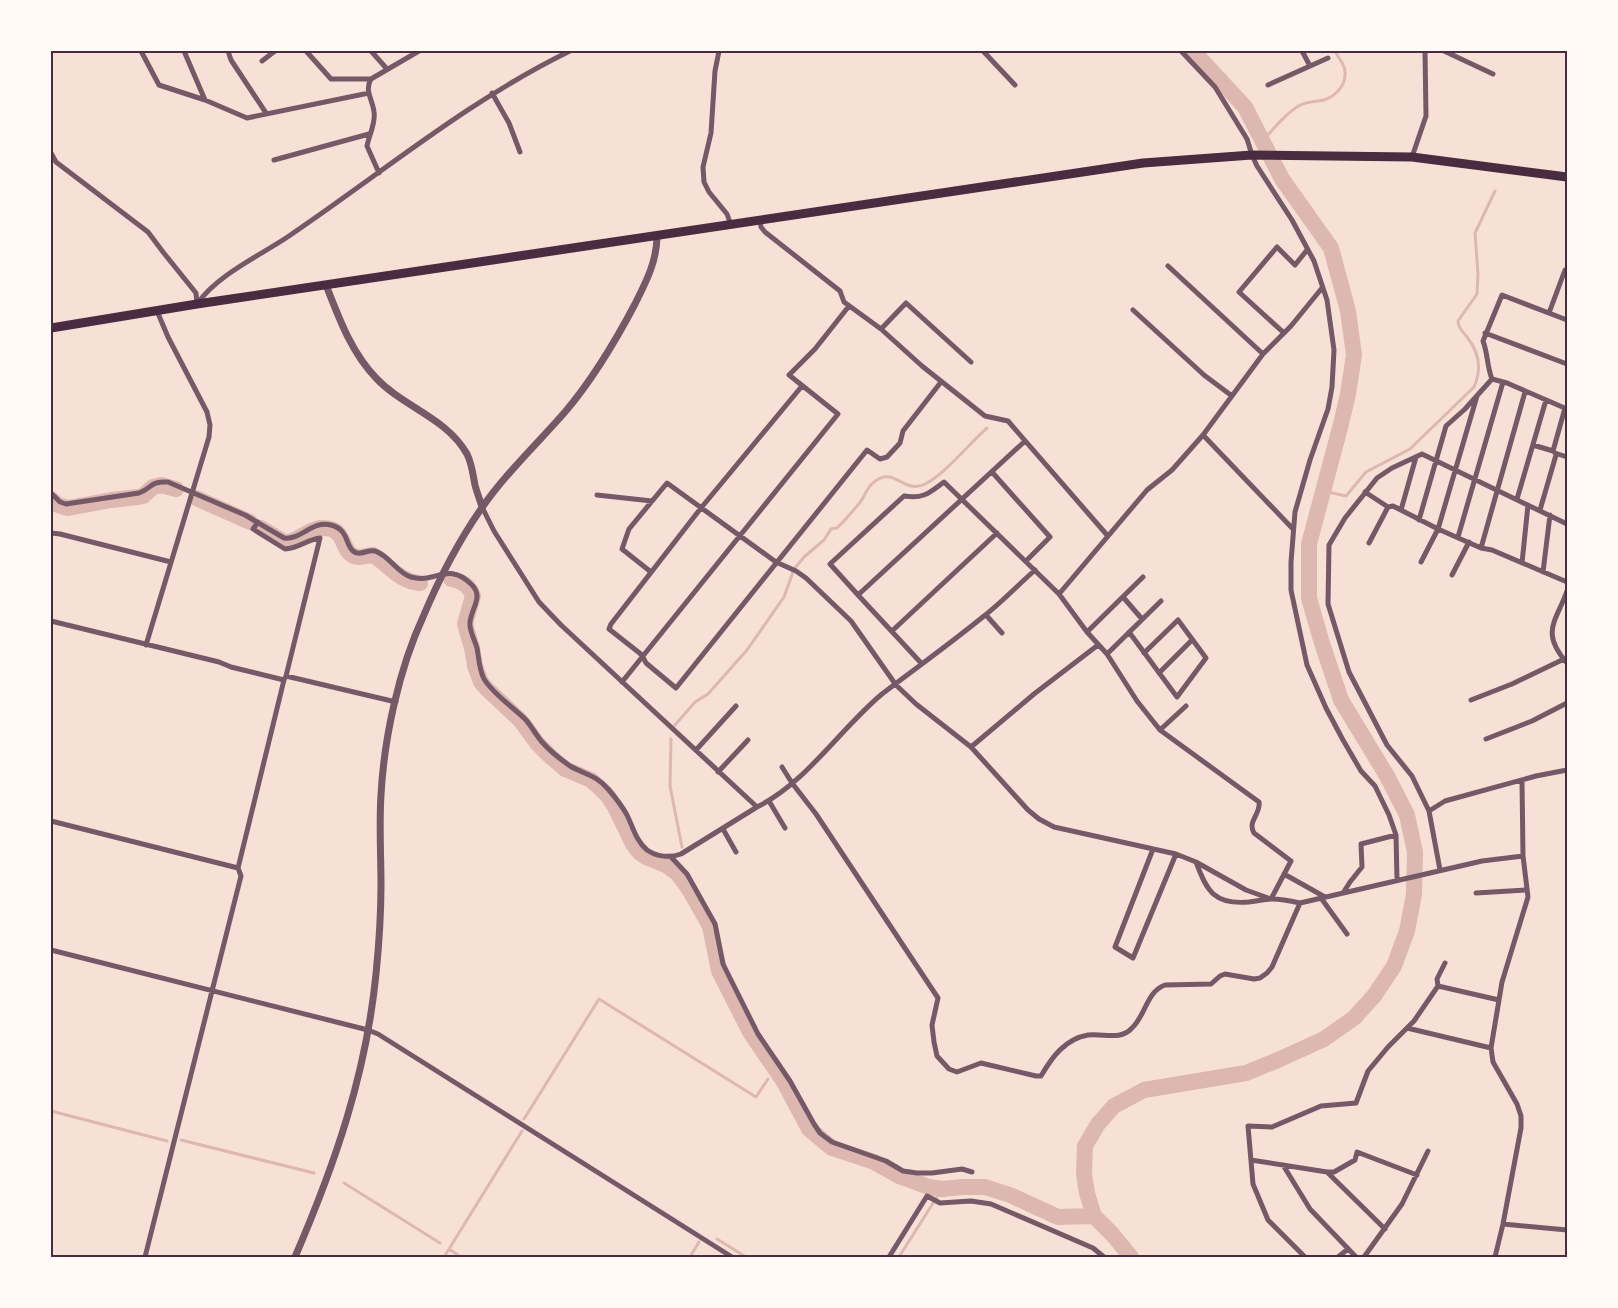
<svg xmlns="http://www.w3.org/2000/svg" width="1618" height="1308" viewBox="0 0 1618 1308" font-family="'Asap Condensed',sans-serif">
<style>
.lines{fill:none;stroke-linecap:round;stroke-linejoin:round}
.stream{stroke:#dcb8b0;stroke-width:3}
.river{stroke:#dcb8b0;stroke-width:16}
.minor{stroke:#755966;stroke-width:5}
.tertiary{stroke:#755966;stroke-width:7}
.primary{stroke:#4a2c40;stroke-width:9}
.neatline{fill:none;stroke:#4a2c40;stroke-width:2}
</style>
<rect width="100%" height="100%" fill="#f7e1d7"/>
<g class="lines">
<path class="stream" d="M1263,140C1274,129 1284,115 1297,107C1305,101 1315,102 1324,100C1336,96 1346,85 1345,72C1345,64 1338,58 1335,51
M1324,491L1346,496L1366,472L1410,449L1474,387C1482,369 1479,352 1467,337C1463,332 1458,328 1458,321L1477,294L1478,274L1475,233L1495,191
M795,568L804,557L824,540L831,529L837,528L843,522C849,515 856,508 861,501C865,495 868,486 874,482C895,465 903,495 925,484C943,476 971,442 987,428
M675,725L695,702L708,694L747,650L784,597L793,572
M671,739L670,786L682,847
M51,1111L167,1141
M524,1119L599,999L756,1097L768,1079
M181,1140L314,1173
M344,1183L440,1243
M717,1239L746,1257
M449,1249L522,1131
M444,1257L449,1249L461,1257
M690,1257L699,1242
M899,1257L942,1189"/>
<path class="river" d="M196,498L250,522
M51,499L58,505L68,508L111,500L138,497L143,496L153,487L161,485L176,489
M261,528L286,543C299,540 309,529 321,528C347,526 340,551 354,556C360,559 367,555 373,555C389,565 400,582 420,583
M451,579C462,581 470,586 473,596L465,624L472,648L475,666L481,682L486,688L521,721L537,743L551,757L565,769L591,780L601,789L608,796L615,807L633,844L639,852L646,857L666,865L677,873L689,889L710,926L719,971L750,1032L784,1082L809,1129L832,1148L874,1162L899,1176L929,1187L942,1189L962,1187H985L1010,1195L1058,1217L1094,1216
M1131,1257L1113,1235L1094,1216L1087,1193L1084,1174L1085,1146L1098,1124L1114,1106L1144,1090L1246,1073L1278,1060L1324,1039L1354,1018L1374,996L1394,966L1407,931L1414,894L1415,852L1407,815L1387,776L1341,700L1321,640L1309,598V544L1341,424L1348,394L1354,355L1348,311L1331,248L1282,179L1245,107L1193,51"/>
<path class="minor" d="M141,51L159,85L205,100L247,118L369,93
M184,51L205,100
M228,51L231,60L266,113
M306,51L331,79H371
M371,51L387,69
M719,51L715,71L711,133L703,167L704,182L709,192L727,214L731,225
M983,51L1015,85
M1181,51L1215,87L1247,139L1252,155L1257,166L1292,220L1314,261L1327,300L1334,350L1332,387L1328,409L1310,460L1295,512L1291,562V590L1307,665L1326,708L1343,740L1361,771L1375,786L1389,815L1396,835L1397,880
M1302,51L1310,66
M1444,51L1493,74
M262,61L275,51
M1268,85L1328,58
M492,93L509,123L520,152
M51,153L56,162L148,232L163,252L196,293L197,304
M1412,157L1426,116L1425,51
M274,160L369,134
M379,173L367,146C369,135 376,123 374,112C373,100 364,91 371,79L419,51
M760,220L761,227L765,232L840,291L844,302L881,329L922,366L985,416L1008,421L1107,535
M1168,266L1263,354
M198,303C217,275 261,255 289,236C382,173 469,100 570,51
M1133,310L1204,375L1232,396
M1549,313L1565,270L1567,272
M881,329L906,303L971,362
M1284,333L1239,292L1277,247L1295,265L1307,250
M1485,333L1567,364
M1492,379C1487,367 1488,354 1483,341L1502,295L1567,320
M1492,379L1507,383L1567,409
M802,386L701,508L611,624L609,629L642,655L646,663L676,688L867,450L880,459L887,457L900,443L903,431L941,382
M1203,435L1293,529
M1533,445L1553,451L1565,408
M1555,453L1567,457
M992,472L1050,537L1026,561
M1365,492L1388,507L1393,506L1438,529L1481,548L1492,550L1567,582
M51,493L60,502L66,504L139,493C153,488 149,481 168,482L245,515L284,538C302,540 312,520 331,525C349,530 345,544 353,551C360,557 367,549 375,551C389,555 397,573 411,577C435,584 448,561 471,584C486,598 468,611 470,626C471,634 475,641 477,648C479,659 479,669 484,679C494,695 513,707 526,720C532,727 536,735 542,742C550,751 560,759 570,766C584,774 596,775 608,789C615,797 622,806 627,815C633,827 636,841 647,850C657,857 670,858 681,854L757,807C806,783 840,729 882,694C916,668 951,643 984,616C1002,602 1018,585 1035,570
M597,495L652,501
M1517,499L1546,400
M482,507L494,531L539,602L561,625L757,807
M1401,510L1416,457
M1540,510L1556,455
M1419,520L1446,426L1465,409L1492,379
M51,533L60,534L171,562
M1458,537L1503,382
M1369,543L1388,507
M1481,548L1525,392
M1421,562L1438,529L1477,396
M1522,563L1528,505
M651,572L622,549L629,529L667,483L776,562L796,571L806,578L851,621L896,685L916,704L971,747L1028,810L1039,819L1054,827L1176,854L1196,862C1207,892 1215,905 1249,902C1257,901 1265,899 1272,899C1281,899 1291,901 1300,903L1482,861L1523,856
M1543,572L1550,515
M1452,575L1469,542
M1567,591C1556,622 1540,632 1567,663
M1059,594L1147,490L1172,470L1203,435L1263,354L1291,326L1322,288
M858,595L830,564L904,496C924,499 929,493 944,482L1059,594L1087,632L1107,654L1137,701L1160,730L1259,802C1261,814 1247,821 1254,833L1291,861L1271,899L1246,890L1196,862
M1123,597L1142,619
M986,615L1002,633
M51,621L219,662L231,667L284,680
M892,631L997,533
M1087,632L1143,577
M1129,632L1177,697L1206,658L1178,620L1144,653
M146,645L209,437L210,425L207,412L168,337L157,311
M1107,654L1161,601
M922,664L858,595L1025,441
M1159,673L1192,640
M286,676L396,702
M622,682L838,414L789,375L815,349L849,306
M1471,700L1512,684L1564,659
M1160,730L1186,706
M1486,739L1532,721L1567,703
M971,747L1034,694L1098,645
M696,750L736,706
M782,767L792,783L816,814L938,998L932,1025L934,1042L937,1056L949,1069L957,1072L981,1063L1036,1076H1041C1052,1057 1065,1039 1088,1035C1104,1033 1120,1041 1132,1028C1146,1015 1146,992 1165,985L1211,984L1220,976L1225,974L1254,979L1260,978L1267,973L1272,967L1300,903
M718,772L748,740
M769,801L785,828
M1429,811L1445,801L1536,776L1567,770
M51,821L238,868L241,876L145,1257
M723,829L736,852
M1153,849L1115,947L1133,958L1176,854
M672,858L687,874L715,924L723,964L758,1034L790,1081L814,1124L820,1133L832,1142L886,1161L903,1171L917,1173H932L962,1169L972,1172
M238,868L284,680L286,676L320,538C308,539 298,549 285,549L253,529L258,522
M1440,870L1429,811L1412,776L1387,745L1349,672L1328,604L1329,545L1345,518L1377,478L1392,468L1422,454L1567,524
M1284,874L1325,897
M1343,893L1350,882L1362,867L1361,844L1396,835
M1476,893L1527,890
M1321,898L1347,934
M51,950L368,1030L378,1034L732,1257
M1438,986L1437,979L1445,963
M1407,1028L1491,1048
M1251,1160L1327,1172H1334L1355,1160L1357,1152L1417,1175
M1283,1165L1310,1209L1356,1257
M1327,1172L1385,1229
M1503,1224L1567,1230
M889,1257L927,1196L940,1203L971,1201L991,1204L1093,1248L1104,1257
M1305,1257L1268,1220L1253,1184L1248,1126L1272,1127L1321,1106L1356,1103L1368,1071L1388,1047L1414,1021L1438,986L1499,1000
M1338,1257L1348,1249
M1364,1257L1402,1204L1428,1151
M1495,1257L1503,1224L1521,1128V1116L1517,1104L1493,1062L1491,1048L1502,982L1528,897L1523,856L1522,781"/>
<path class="tertiary" d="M326,285C339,318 351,352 376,378C403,407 447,418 467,454C472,464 473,475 475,485C477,493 480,500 482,507
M295,1257C335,1164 366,1075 376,974C379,944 381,914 381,885C381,855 379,825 381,795C384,738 399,669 423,617C439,579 458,542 481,509C506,473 537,444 565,412C593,379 615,342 635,304C646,282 657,261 657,236"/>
<path class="primary" d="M51,328L197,304L1143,163L1252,155L1412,157L1567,177"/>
</g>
<rect width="1618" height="1308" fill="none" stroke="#fffaf5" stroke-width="105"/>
<rect x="52" y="52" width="1514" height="1204" class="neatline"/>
</svg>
